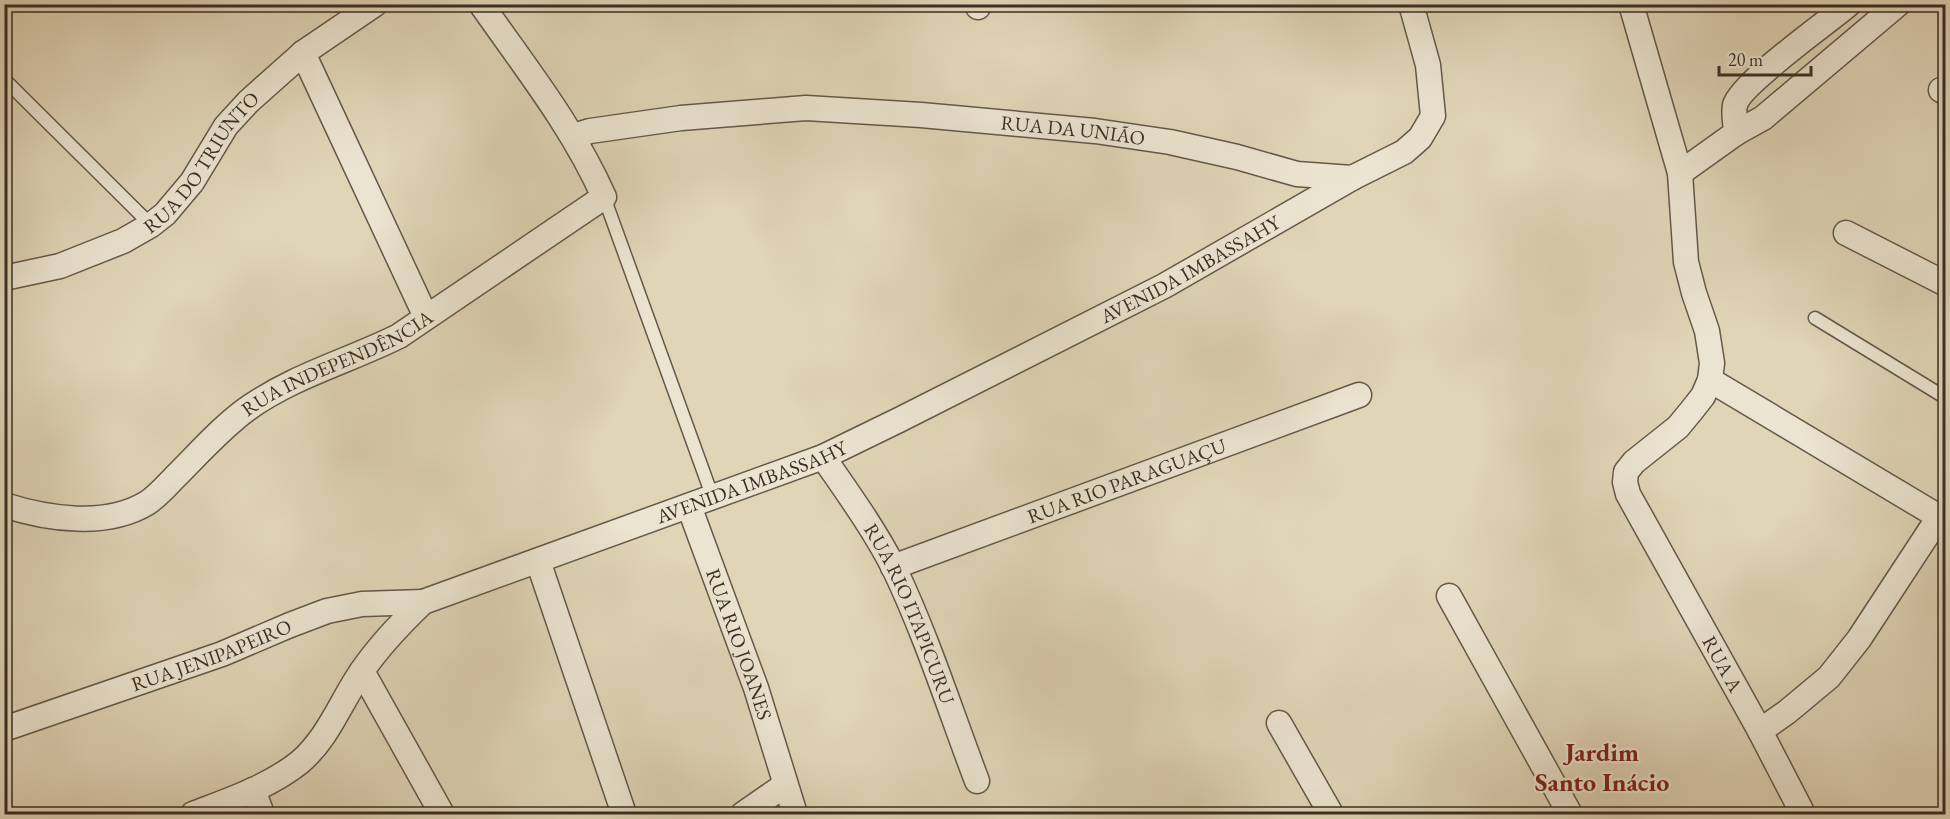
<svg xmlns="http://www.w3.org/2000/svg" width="1950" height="819" viewBox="0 0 1950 819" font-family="'EB Garamond',serif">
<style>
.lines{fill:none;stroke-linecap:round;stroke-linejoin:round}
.lane-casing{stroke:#64584a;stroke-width:15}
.street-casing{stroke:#64584a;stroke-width:27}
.lane{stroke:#ebe4d0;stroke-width:12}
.street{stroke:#ebe4d0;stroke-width:24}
.labels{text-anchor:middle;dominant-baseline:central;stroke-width:4.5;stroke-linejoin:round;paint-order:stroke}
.street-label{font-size:20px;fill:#3a2f26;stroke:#ebe4d0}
.district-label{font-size:26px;font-weight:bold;fill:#7a1f14;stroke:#ebe4d0}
</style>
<rect width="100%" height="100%" fill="#e0d5b7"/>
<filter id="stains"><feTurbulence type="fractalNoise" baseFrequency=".00333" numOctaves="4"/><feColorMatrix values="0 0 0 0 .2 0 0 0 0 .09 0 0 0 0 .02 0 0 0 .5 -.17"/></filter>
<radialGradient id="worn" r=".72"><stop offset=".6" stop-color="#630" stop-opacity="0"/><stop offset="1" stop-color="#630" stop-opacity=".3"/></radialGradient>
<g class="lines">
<defs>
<path id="lane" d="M4,79L151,225
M604,197L713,498
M1815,318L1946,398"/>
<g id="street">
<path d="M978,4V7"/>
<path id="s1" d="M1631,4L1680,173L1686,262L1694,293L1707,331L1712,363L1710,380L1703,396L1692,410L1678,427L1634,462L1626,472L1625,482L1628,494L1760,731L1803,814"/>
<path d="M303,53L426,317"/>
<path d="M1941,90L1946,93"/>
<path d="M1736,133C1736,125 1733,113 1735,105C1741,83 1828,22 1849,4"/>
<path id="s2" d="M574,136L590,131L681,118L806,108L921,115L1095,131L1170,142L1237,157L1297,174L1352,178L1404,152L1420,138L1433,116L1428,65L1411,4"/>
<path d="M1680,173L1736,133L1763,118L1898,4"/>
<path d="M1846,233L1946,284"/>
<path id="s3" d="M4,278L60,266L123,241L151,225L165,214L192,182L226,126L248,102L303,53L375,4"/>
<path d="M1710,380L1946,521"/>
<path id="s4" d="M823,457C848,493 874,529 894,568C927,637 950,710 977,781"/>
<path id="s5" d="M4,505C48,519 106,528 147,503C158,496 168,484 177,475C199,453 221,428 247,409C293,376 349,361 399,336L604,197C573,127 525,67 481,4"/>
<path id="s6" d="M689,506L756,688L795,814"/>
<path d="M538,561L624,814"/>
<path id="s7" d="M893,567L1359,395"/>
<path d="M1449,596L1570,814"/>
<path d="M362,671L442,814"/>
<path d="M1279,723L1331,814"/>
<path id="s8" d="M4,729L222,654L290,625L327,611L362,604L423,602"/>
<path d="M1760,731L1787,712L1829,677L1859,639L1939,517"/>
<path d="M253,790L262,814"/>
<path id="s9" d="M193,814C229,800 269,787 300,762C329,737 341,701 362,671C379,646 401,623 423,602L823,457L899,420L1164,286L1352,178"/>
<path d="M743,814L785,785"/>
</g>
</defs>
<use href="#lane" class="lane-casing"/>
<use href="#street" class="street-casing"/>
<use href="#lane" class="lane"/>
<use href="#street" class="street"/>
</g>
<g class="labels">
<g class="street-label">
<text stroke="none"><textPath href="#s2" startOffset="502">RUA DA UNIÃO</textPath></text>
<text stroke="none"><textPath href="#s3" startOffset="238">RUA DO TRIUNTO</textPath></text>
<text stroke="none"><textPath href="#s9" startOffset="1160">AVENIDA IMBASSAHY</textPath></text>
<text stroke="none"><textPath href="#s5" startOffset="386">RUA INDEPENDÊNCIA</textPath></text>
<text stroke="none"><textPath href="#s9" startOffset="672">AVENIDA IMBASSAHY</textPath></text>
<text stroke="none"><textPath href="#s7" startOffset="249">RUA RIO PARAGUAÇU</textPath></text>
<text stroke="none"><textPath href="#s4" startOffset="180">RUA RIO ITAPICURU</textPath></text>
<text stroke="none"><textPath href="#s6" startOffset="147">RUA RIO JOANES</textPath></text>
<text stroke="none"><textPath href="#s8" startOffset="220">RUA JENIPAPEIRO</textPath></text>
<text stroke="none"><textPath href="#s1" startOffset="730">RUA A</textPath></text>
</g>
<g class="district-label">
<text x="1602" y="752">Jardim<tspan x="1602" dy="30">Santo Inácio</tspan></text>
</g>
</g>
<rect width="1950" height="819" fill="none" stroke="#e0d5b7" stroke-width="24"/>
<rect x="6" y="6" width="1938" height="807" fill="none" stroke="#3a2f26" stroke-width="3"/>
<rect x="12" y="12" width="1926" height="795" fill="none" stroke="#3a2f26" stroke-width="1.5"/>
<path d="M1719 66v9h92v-9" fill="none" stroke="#3a2f26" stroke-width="3"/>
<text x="1728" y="66" font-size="18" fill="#3a2f26" stroke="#ebe4d0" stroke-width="4.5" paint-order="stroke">20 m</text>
<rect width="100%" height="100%" filter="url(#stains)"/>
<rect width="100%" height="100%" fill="url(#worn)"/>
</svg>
